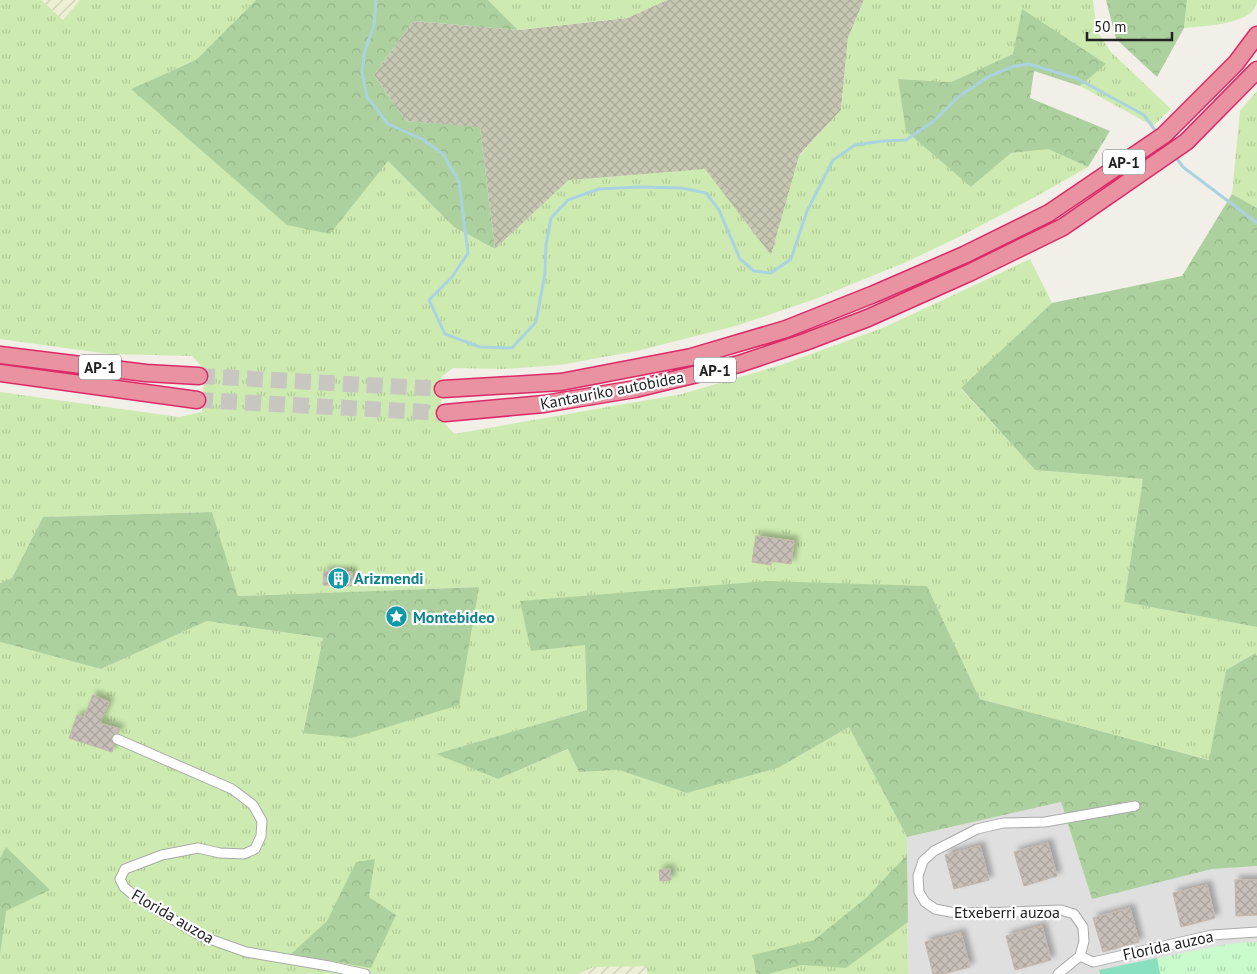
<svg xmlns="http://www.w3.org/2000/svg" width="1257" height="974" viewBox="0 0 1257 974" font-family="'PT Sans',sans-serif">
<style>
.residential{fill:#e0dfdf}
.construction{fill:url(#construction-cross-hatch)}
.farmland{fill:url(#farmland-furrows)}
.grass{fill:url(#grass-tufts)}
.forest{fill:url(#forest-crowns)}
.park{fill:url(#park-tufts)}
.pitch{fill:#88e0be}
.lines{fill:none;stroke-linecap:round;stroke-linejoin:round}
.stream{stroke:#aad3df;stroke-width:3}
.building{fill:url(#building-cross-hatch);stroke:#c4b6ab;filter:url(#shadow)}
.motorway-tunnel{stroke:#c8c6c1;stroke-width:16;stroke-dasharray:16 8;stroke-linecap:butt}
.minor-casing{stroke:#a9a9a9;stroke-width:11}
.motorway-casing{stroke:#dc2a67;stroke-width:19}
.minor{stroke:#fff;stroke-width:9}
.motorway{stroke:#e892a2;stroke-width:16}
.labels{text-anchor:middle;dominant-baseline:central;stroke-width:4.5;stroke-linejoin:round;paint-order:stroke}
.shield{fill:#fff;stroke:#646464;stroke-width:1}
.shield-label{font-size:15px;font-weight:bold;fill:#222}
.street-label{font-size:16px;fill:#222;stroke:#fff}
.culture-label{font-size:16px;font-weight:bold;fill:#0d838f;stroke:#fff;text-anchor:start}
</style>
<defs>
<pattern id="construction-cross-hatch" width="8" height="8" patternUnits="userSpaceOnUse" patternTransform="scale(1.25)"><rect width="8" height="8" fill="#c7c7b4"/><path d="M0 0l8 8M0 8l8-8" fill="none" stroke="#abab9a"/></pattern>
<pattern id="farmland-furrows" width="10" height="10" patternUnits="userSpaceOnUse" patternTransform="scale(1.25)"><rect width="10" height="10" fill="#eef0d5"/><path d="M-1 1l2-2M0 10L10 0M9 11l2-2" fill="none" stroke="#ccceb7"/></pattern>
<pattern id="grass-tufts" width="24" height="20" patternUnits="userSpaceOnUse" patternTransform="scale(1.25)"><rect width="24" height="20" fill="#cdebb0"/><path d="M3 7l-1-3M5 7V3M7 7l1-3M15 17l-1-3M17 17v-4M19 17l1-3" fill="none" stroke="#b0c997"/></pattern>
<pattern id="forest-crowns" width="20" height="18" patternUnits="userSpaceOnUse" patternTransform="scale(1.25)"><rect width="20" height="18" fill="#add19e"/><path d="M2 6a3 3 0 1 1 6 0M12 15a3 3 0 1 1 6 0" fill="none" stroke="#95b388"/></pattern>
<pattern id="park-tufts" width="24" height="20" patternUnits="userSpaceOnUse" patternTransform="scale(1.25)"><rect width="24" height="20" fill="#c8facc"/><path d="M3 7l-1-3M5 7V3M7 7l1-3M15 17l-1-3M17 17v-4M19 17l1-3" fill="none" stroke="#acd6af"/></pattern>
<pattern id="building-cross-hatch" width="8" height="8" patternUnits="userSpaceOnUse" patternTransform="scale(1.25)"><rect width="8" height="8" fill="#c7bfb8"/><path d="M0 0l8 8M0 8l8-8" fill="none" stroke="#aba49e"/></pattern>
<filter id="shadow"><feDropShadow dx="4.5" dy="-4.5" stdDeviation="2.5" flood-color="#0004"/></filter>
</defs>
<rect width="100%" height="100%" fill="#f2efe9"/>
<path class="residential" d="M1061,802L1092,898L1212,869L1257,866V974H908L907,837Z"/>
<path class="construction" d="M667,0H864L848,38L841,110L800,154L771,256L569,180L495,249L480,128L406,121L374,75L413,21L518,30L627,18Z"/>
<path class="farmland" d="M41,0H80L63,21Z
M647,965V974H579L593,967Z"/>
<path class="grass" d="M0,0H41L63,20L80,0H256L196,60L131,89L388,161L454,227L495,249L569,180L705,169L771,255L799,156L841,110L848,38L864,0H1093L1097,31L1111,52L1171,109L1153,126L1080,86L1106,63L1013,54L951,82L898,79L971,187L1011,153L1048,149L1088,167L1035,197L959,237L904,263L818,298L739,325L637,351L560,365L504,369L453,368L441,377L442,420L454,434L682,394L781,365L885,327L1030,259L1052,303L961,389L1035,470L1143,479L1124,602L1257,627V656L1254,653L1226,670L1210,760L980,699L927,586L585,645L587,710L437,754L498,779L569,749L579,772L619,770L687,793L778,768L849,727L907,837L908,974H647V966L593,967L579,974H0V642L101,669L207,621L323,638L303,732L478,587L238,596L211,512L43,517L12,579L0,583V392L179,417L202,412L204,369L192,356L109,354L0,339Z
M488,0H667L627,18L518,30Z
M1187,0H1257C1257,25 1202,26 1184,28Z
M1257,91V208L1232,194L1240,111Z"/>
<path class="forest" d="M256,0H488L518,30L413,21L374,75L406,121L480,127L495,249L454,227L388,161L330,234L287,225L131,89L196,60Z
M1106,0H1187L1184,28L1157,77L1116,39Z
M1022,9L1106,64L1080,86L1034,71L1030,98L1110,131L1088,167L1048,149L1011,153L971,187L906,131L898,79L951,82L1013,54Z
M1232,194L1257,208V627L1124,602L1143,479L1035,470L961,388L1052,303L1182,276Z
M212,512L238,596L479,587L459,705L352,738L303,733L323,638L207,621L101,669L0,642V583L12,578L43,517Z
M766,581L927,586L980,699L1209,760L1226,670L1255,653L1257,656V866L1212,869L1092,899L1061,802L907,837L849,727L778,768L687,793L619,770L579,772L568,749L498,779L436,754L587,710L585,645L531,651L520,601Z
M6,847L50,890L6,911L0,955V858Z
M907,855L908,922L846,968L802,965L768,974H756L753,955L814,940L866,898Z
M375,859L369,897L396,915L371,968L291,954L327,921L356,862Z"/>
<path class="park" d="M1257,942V974H1160L1157,958L1234,943Z"/>
<path class="pitch" d="M1157,958L1160,974H1100L1099,970Z"/>
<g class="lines">
<path class="stream" d="M376,0L374,26L365,50L362,72L367,97L388,124L422,139L443,154L459,182L468,253L452,277L429,300L445,334L480,347L512,348L536,322L545,273L546,245L551,218L568,200L599,189L639,187L682,188L706,193L719,210L740,259L754,271L771,273L791,259L807,211L833,160L855,145L883,141L906,140L934,121L958,97L988,77L1014,66L1029,64L1078,79L1144,115L1157,133
M1175,156L1183,167L1257,223"/>
</g>
<path class="building" d="M756,536L794,541L791,564L771,561V565L752,562Z
M324,571L352,572V586L323,585Z
M93,695L109,702L100,723L120,729L118,733L114,734L111,737L112,742L114,745L112,752L69,738L77,715L84,717Z
M1048,843L1057,876L1024,886L1014,852Z
M980,846L989,880L954,889L945,855Z
M670,869L671,880L660,881L659,870Z
M1235,880H1257V915L1236,916Z
M1207,885L1215,918L1181,927L1173,893Z
M1130,908L1139,942L1103,952L1093,918Z
M1042,926L1051,960L1015,970L1006,936Z
M961,933L970,967L943,974H933L925,942Z"/>
<g class="lines">
<path class="motorway-tunnel" d="M199,376L443,389
M197,400L445,413"/>
<defs>
<path id="minor" d="M117,739L232,789L253,805L262,821L261,836L255,849L244,854L220,853L198,848L162,855L125,869L120,879L124,887L137,898L201,936L246,952L329,966L365,974
M1080,956L1093,962L1212,935L1257,932
M1058,974L1080,956L1084,941L1083,927L1074,914L1061,910L982,913L950,912L935,909L925,902L919,892L918,876L923,861L934,851L977,829L1003,823L1045,822L1135,806"/>
<path id="motorway" d="M0,355L146,373L199,376
M0,373L197,400
M443,389L561,382L691,357L786,329L874,294L964,255L1049,213L1164,135L1236,63L1257,35
M445,413L544,404L635,389L739,364L805,342L868,318L971,272L1063,227L1186,142L1257,70"/>
</defs>
<use href="#minor" class="minor-casing"/>
<use href="#motorway" class="motorway-casing"/>
<use href="#minor" class="minor"/>
<use href="#motorway" class="motorway"/>
</g>
<defs>
<symbol id="building-disc" viewBox="-11 -11 22 22"><circle r="9.5" fill="#0f9aa8" stroke="#fff"/><path d="M-4-6H4V6H1V3H-1V6H-4ZM-2.5-4.3h1.7v1.8h-1.7ZM.8-4.3h1.7v1.8H.8ZM-2.5-1h1.7V.8h-1.7ZM.8-1h1.7V.8H.8Z" fill="#fff"/></symbol>
<symbol id="sight-disc" viewBox="-11 -11 22 22"><circle r="9.5" fill="#0f9aa8" stroke="#fff"/><path d="M0-6L1.8-2.2L6-1.7L2.9 1.2L3.7 5.4L0 3.3L-3.7 5.4L-2.9 1.2L-6-1.7L-1.8-2.2Z" fill="#fff"/></symbol>
</defs>
<g fill-rule="evenodd">
<use href="#building-disc" x="326" y="566" width="25" height="25"/>
<use href="#sight-disc" x="384" y="604" width="25" height="25"/>
</g>
<g class="labels">
<g class="shield">
<rect x="1103" y="149.5" width="42" height="25" rx="4"/>
<rect x="79" y="354.5" width="42" height="25" rx="4"/>
<rect x="694" y="357.5" width="42" height="25" rx="4"/>
</g>
<g class="shield-label">
<text x="1124" y="162">AP-1</text>
<text x="100" y="367">AP-1</text>
<text x="715" y="370">AP-1</text>
</g>
<g class="street-label">
<text transform="translate(612 390) rotate(-11)">Kantauriko autobidea</text>
<text x="1007" y="912">Etxeberri auzoa</text>
<text transform="translate(173 916) rotate(30)">Florida auzoa</text>
<text transform="translate(1168 945) rotate(-12)">Florida auzoa</text>
</g>
<g class="culture-label">
<text x="354" y="578">Arizmendi</text>
<text x="413" y="617">Montebideo</text>
</g>
</g>
<path d="M1087 32v8h85v-8" fill="none" stroke="#222222" stroke-width="2.5"/>
<text x="1094" y="32" font-size="15" fill="#222222" stroke="#ffffff" stroke-width="4" paint-order="stroke">50 m</text>
</svg>
